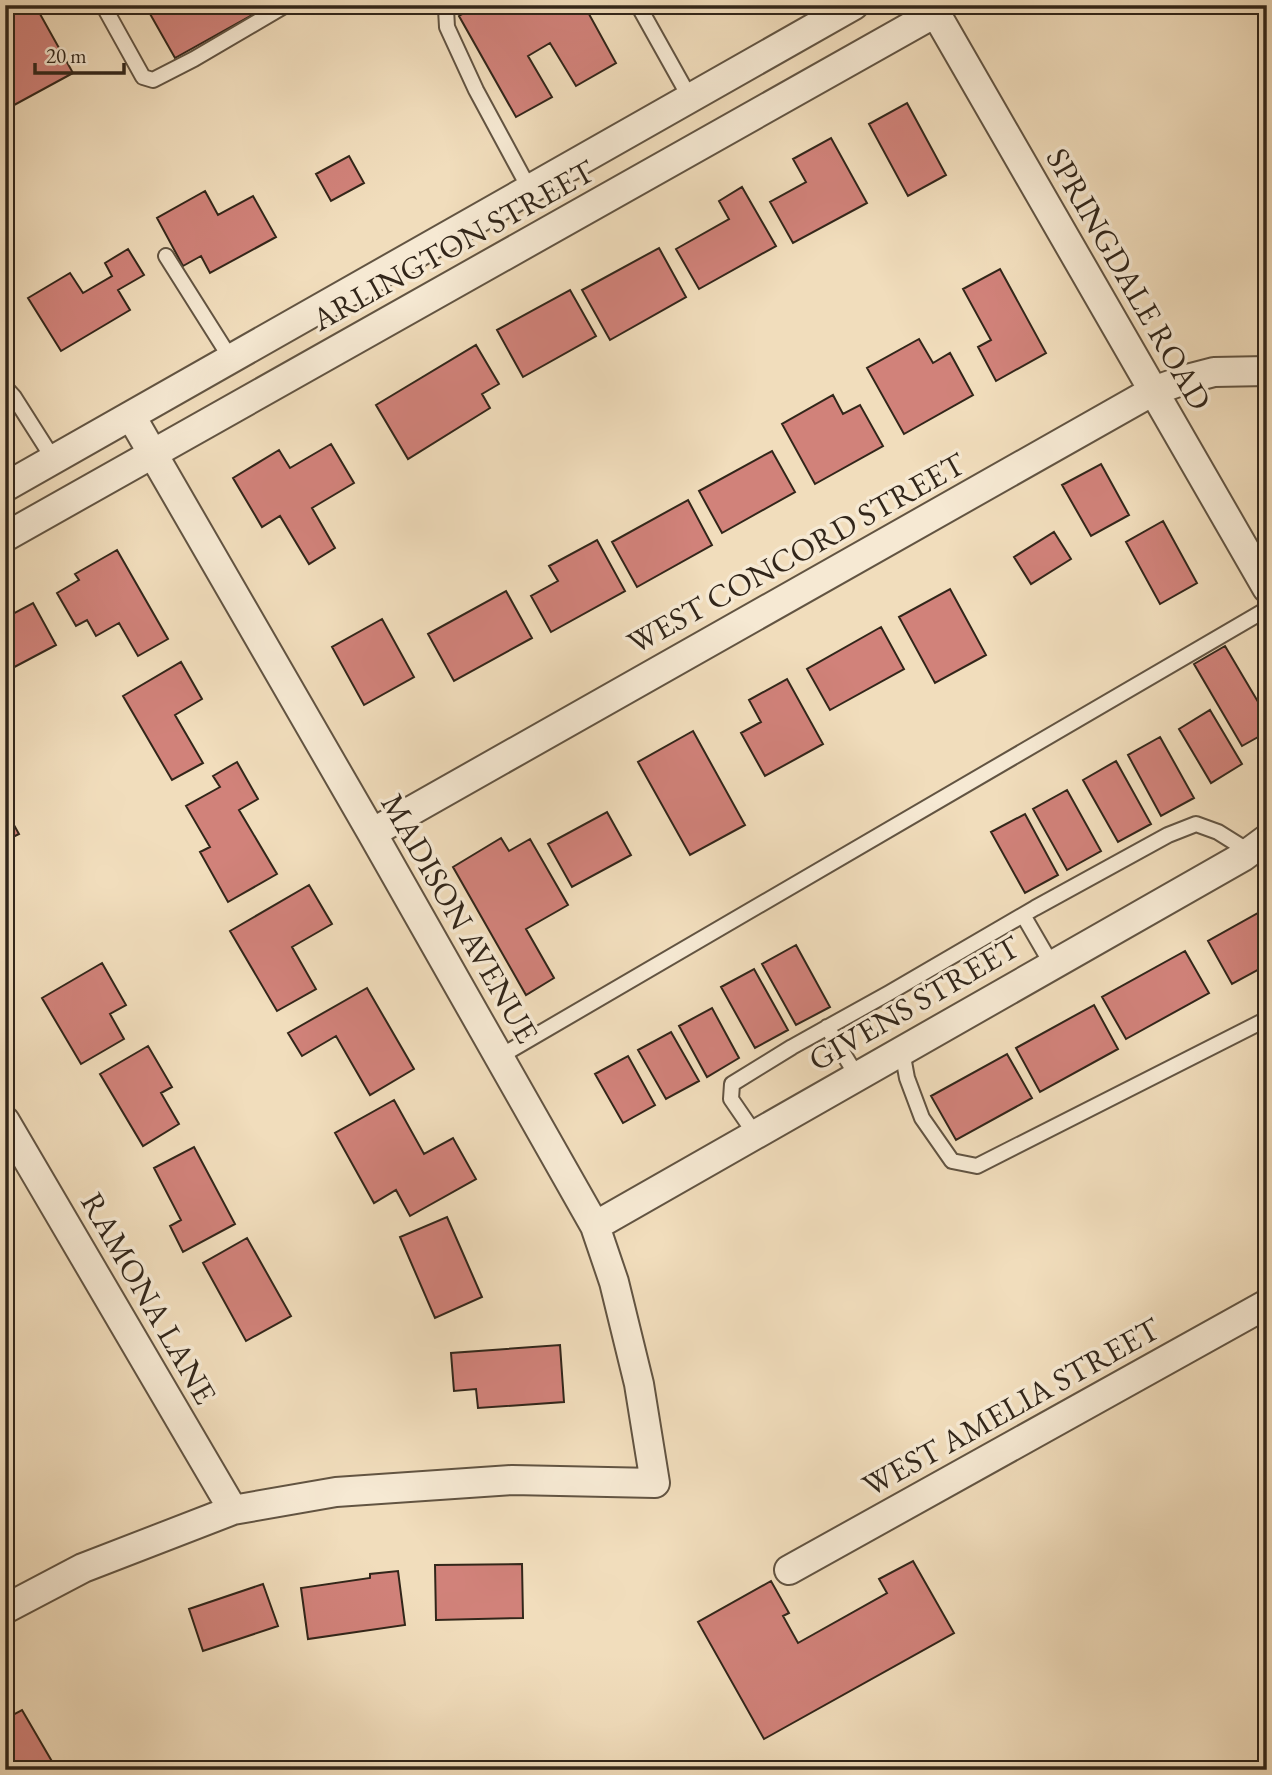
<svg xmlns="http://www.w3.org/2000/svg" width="1272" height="1775" viewBox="0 0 1272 1775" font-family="'EB Garamond',serif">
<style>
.building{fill:#d1827a;stroke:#32261a;stroke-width:2}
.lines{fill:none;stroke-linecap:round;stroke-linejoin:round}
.service-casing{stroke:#625442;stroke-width:18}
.minor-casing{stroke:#625442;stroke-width:32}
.service{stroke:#f6e9d3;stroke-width:14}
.minor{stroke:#f6e9d3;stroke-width:28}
.labels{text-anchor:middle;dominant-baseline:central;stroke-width:7;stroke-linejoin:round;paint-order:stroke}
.street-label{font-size:32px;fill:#32261a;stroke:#f6e9d3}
</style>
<rect width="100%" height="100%" fill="#f1ddbc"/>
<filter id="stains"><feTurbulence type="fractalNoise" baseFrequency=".00286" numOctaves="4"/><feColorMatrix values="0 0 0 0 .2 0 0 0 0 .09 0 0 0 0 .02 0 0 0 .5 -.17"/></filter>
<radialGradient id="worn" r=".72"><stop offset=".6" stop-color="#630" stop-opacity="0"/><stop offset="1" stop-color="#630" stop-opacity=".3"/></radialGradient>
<path class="building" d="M5,5H35L73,73L5,110Z
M145,5H270L175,58Z
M478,5H584L616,63L576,86L550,43L528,56L552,97L516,117L459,16Z
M907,103L946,175L908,196L869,124Z
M831,138L867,203L793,243L770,202L806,182L793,159Z
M349,156L364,183L331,201L316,174Z
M742,187L776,246L699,289L676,249L729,219L719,201Z
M205,191L218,215L253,196L276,237L210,273L201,256L183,266L157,218Z
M659,248L686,297L610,340L582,290Z
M128,249L144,275L118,290L130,310L61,351L28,298L70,273L83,293L112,276L105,263Z
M1000,269L1046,353L996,381L978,347L991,340L963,289Z
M570,290L596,336L523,377L497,330Z
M919,339L933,363L950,353L973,395L904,434L867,368Z
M476,345L499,384L482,394L490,408L408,459L376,405Z
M833,395L843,414L860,405L883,446L815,484L782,424Z
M331,444L354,483L312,508L335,548L309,564L280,516L262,527L233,478L279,450L290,468Z
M772,451L795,492L722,533L699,491Z
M1101,464L1129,515L1091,536L1062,485Z
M688,500L712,545L637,587L612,542Z
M1163,521L1197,583L1160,604L1126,542Z
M1054,532L1071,559L1031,584L1014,557Z
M597,540L625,591L551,632L531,596L558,581L549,566Z
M117,550L168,639L138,656L119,623L96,636L87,620L76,626L57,593L79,580L75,574Z
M950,589L986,655L935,683L899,617Z
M506,591L532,638L454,681L428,634Z
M33,603L56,645L5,672V618Z
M382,619L414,677L364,705L332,647Z
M881,627L904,669L830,710L807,669Z
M1225,646L1267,717V732L1242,746L1194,664Z
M181,662L202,699L175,715L203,763L172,780L123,696Z
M787,679L823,744L765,776L741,733L761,722L749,700Z
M1210,710L1242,764L1211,783L1179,729Z
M693,731L745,825L690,855L638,762Z
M1160,737L1194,798L1161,816L1128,755Z
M1116,761L1151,824L1118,842L1083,780Z
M237,762L258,799L239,810L277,874L228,902L200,852L210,847L186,806L220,787L213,776Z
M1067,790L1101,851L1067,870L1033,809Z
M5,809L19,834L5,841Z
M607,812L631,855L572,887L548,844Z
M1025,814L1058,875L1025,893L991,832Z
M501,838L509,851L530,839L568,905L526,929L554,978L526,995L453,867Z
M309,885L332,924L292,947L316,989L277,1011L230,931Z
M1267,908V965L1232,984L1208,941Z
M796,945L830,1007L796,1025L762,964Z
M1185,951L1209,993L1126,1039L1102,997Z
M102,963L126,1005L110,1014L124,1039L81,1064L42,998Z
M754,969L788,1030L755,1048L721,987Z
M367,988L414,1069L370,1095L336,1036L302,1056L288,1033Z
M1094,1005L1118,1049L1040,1092L1016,1048Z
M712,1008L739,1058L707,1077L679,1026Z
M671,1032L699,1081L666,1099L638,1050Z
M148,1046L172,1087L161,1093L179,1124L143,1146L100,1074Z
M1007,1054L1032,1098L956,1140L931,1096Z
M628,1056L655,1105L623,1123L595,1074Z
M394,1100L424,1154L453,1138L476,1179L410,1216L396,1190L374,1203L335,1133Z
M194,1147L235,1224L183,1252L170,1226L181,1220L154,1168Z
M447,1217L482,1297L435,1318L400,1237Z
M247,1238L291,1316L246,1341L203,1263Z
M560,1345L564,1402L478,1408L476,1389L454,1391L451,1353Z
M913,1561L954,1633L764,1739L698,1622L771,1581L789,1613L783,1616L798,1643L887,1593L879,1579Z
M522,1564L523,1618L436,1620L435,1565Z
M398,1571L405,1625L308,1639L301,1588L370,1578V1574Z
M263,1584L278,1626L203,1651L189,1609Z
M22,1710L57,1770H5V1719Z"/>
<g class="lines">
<defs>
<path id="service" d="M103,5L143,77L153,80L194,59L286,5
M451,5L446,9L447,27L476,90L530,190
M638,5L690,98
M166,256L231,359
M5,387L14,397L54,460
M1023,915L1052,965
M827,1027L857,1076
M902,1051L907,1078L922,1118L952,1161L977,1166L1267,1019
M499,1057L1267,609
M755,1134L731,1099L732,1084L792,1047L889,993L1035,908L1168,835L1196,824L1218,832L1250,852"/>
<path id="minor" d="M931,5L1267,588
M5,487L854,5
M5,537L935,13
M372,833L1153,391L1187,379L1214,372L1267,371
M5,1121L233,1510
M595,1226L1244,856L1267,839
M789,1570L1267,1304
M5,1609L83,1568L233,1510L336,1492L512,1480L655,1483L639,1384L614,1282L595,1226L372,833L131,416"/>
</defs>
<use href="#service" class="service-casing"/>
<use href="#minor" class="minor-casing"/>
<use href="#service" class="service"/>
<use href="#minor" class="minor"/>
</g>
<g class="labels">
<g class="street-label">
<text transform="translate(453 245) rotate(-29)">ARLINGTON STREET</text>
<text transform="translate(1129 279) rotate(60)">SPRINGDALE ROAD</text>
<text transform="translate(796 553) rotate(-29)">WEST CONCORD STREET</text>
<text transform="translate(460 918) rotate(60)">MADISON AVENUE</text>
<text transform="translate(914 1003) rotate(-30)">GIVENS STREET</text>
<text transform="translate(149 1298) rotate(60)">RAMONA LANE</text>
<text transform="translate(1011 1407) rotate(-29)">WEST AMELIA STREET</text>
</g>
</g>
<rect width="1272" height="1775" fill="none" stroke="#f1ddbc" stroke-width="28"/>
<rect x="7" y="7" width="1258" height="1761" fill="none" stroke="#32261a" stroke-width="3.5"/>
<rect x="14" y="14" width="1244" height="1747" fill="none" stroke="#32261a" stroke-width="2"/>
<path d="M35 63v10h89v-10" fill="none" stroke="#32261a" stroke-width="3.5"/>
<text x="46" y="63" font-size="21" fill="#32261a" stroke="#f6e9d3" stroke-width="5" paint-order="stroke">20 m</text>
<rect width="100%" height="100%" filter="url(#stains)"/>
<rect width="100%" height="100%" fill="url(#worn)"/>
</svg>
